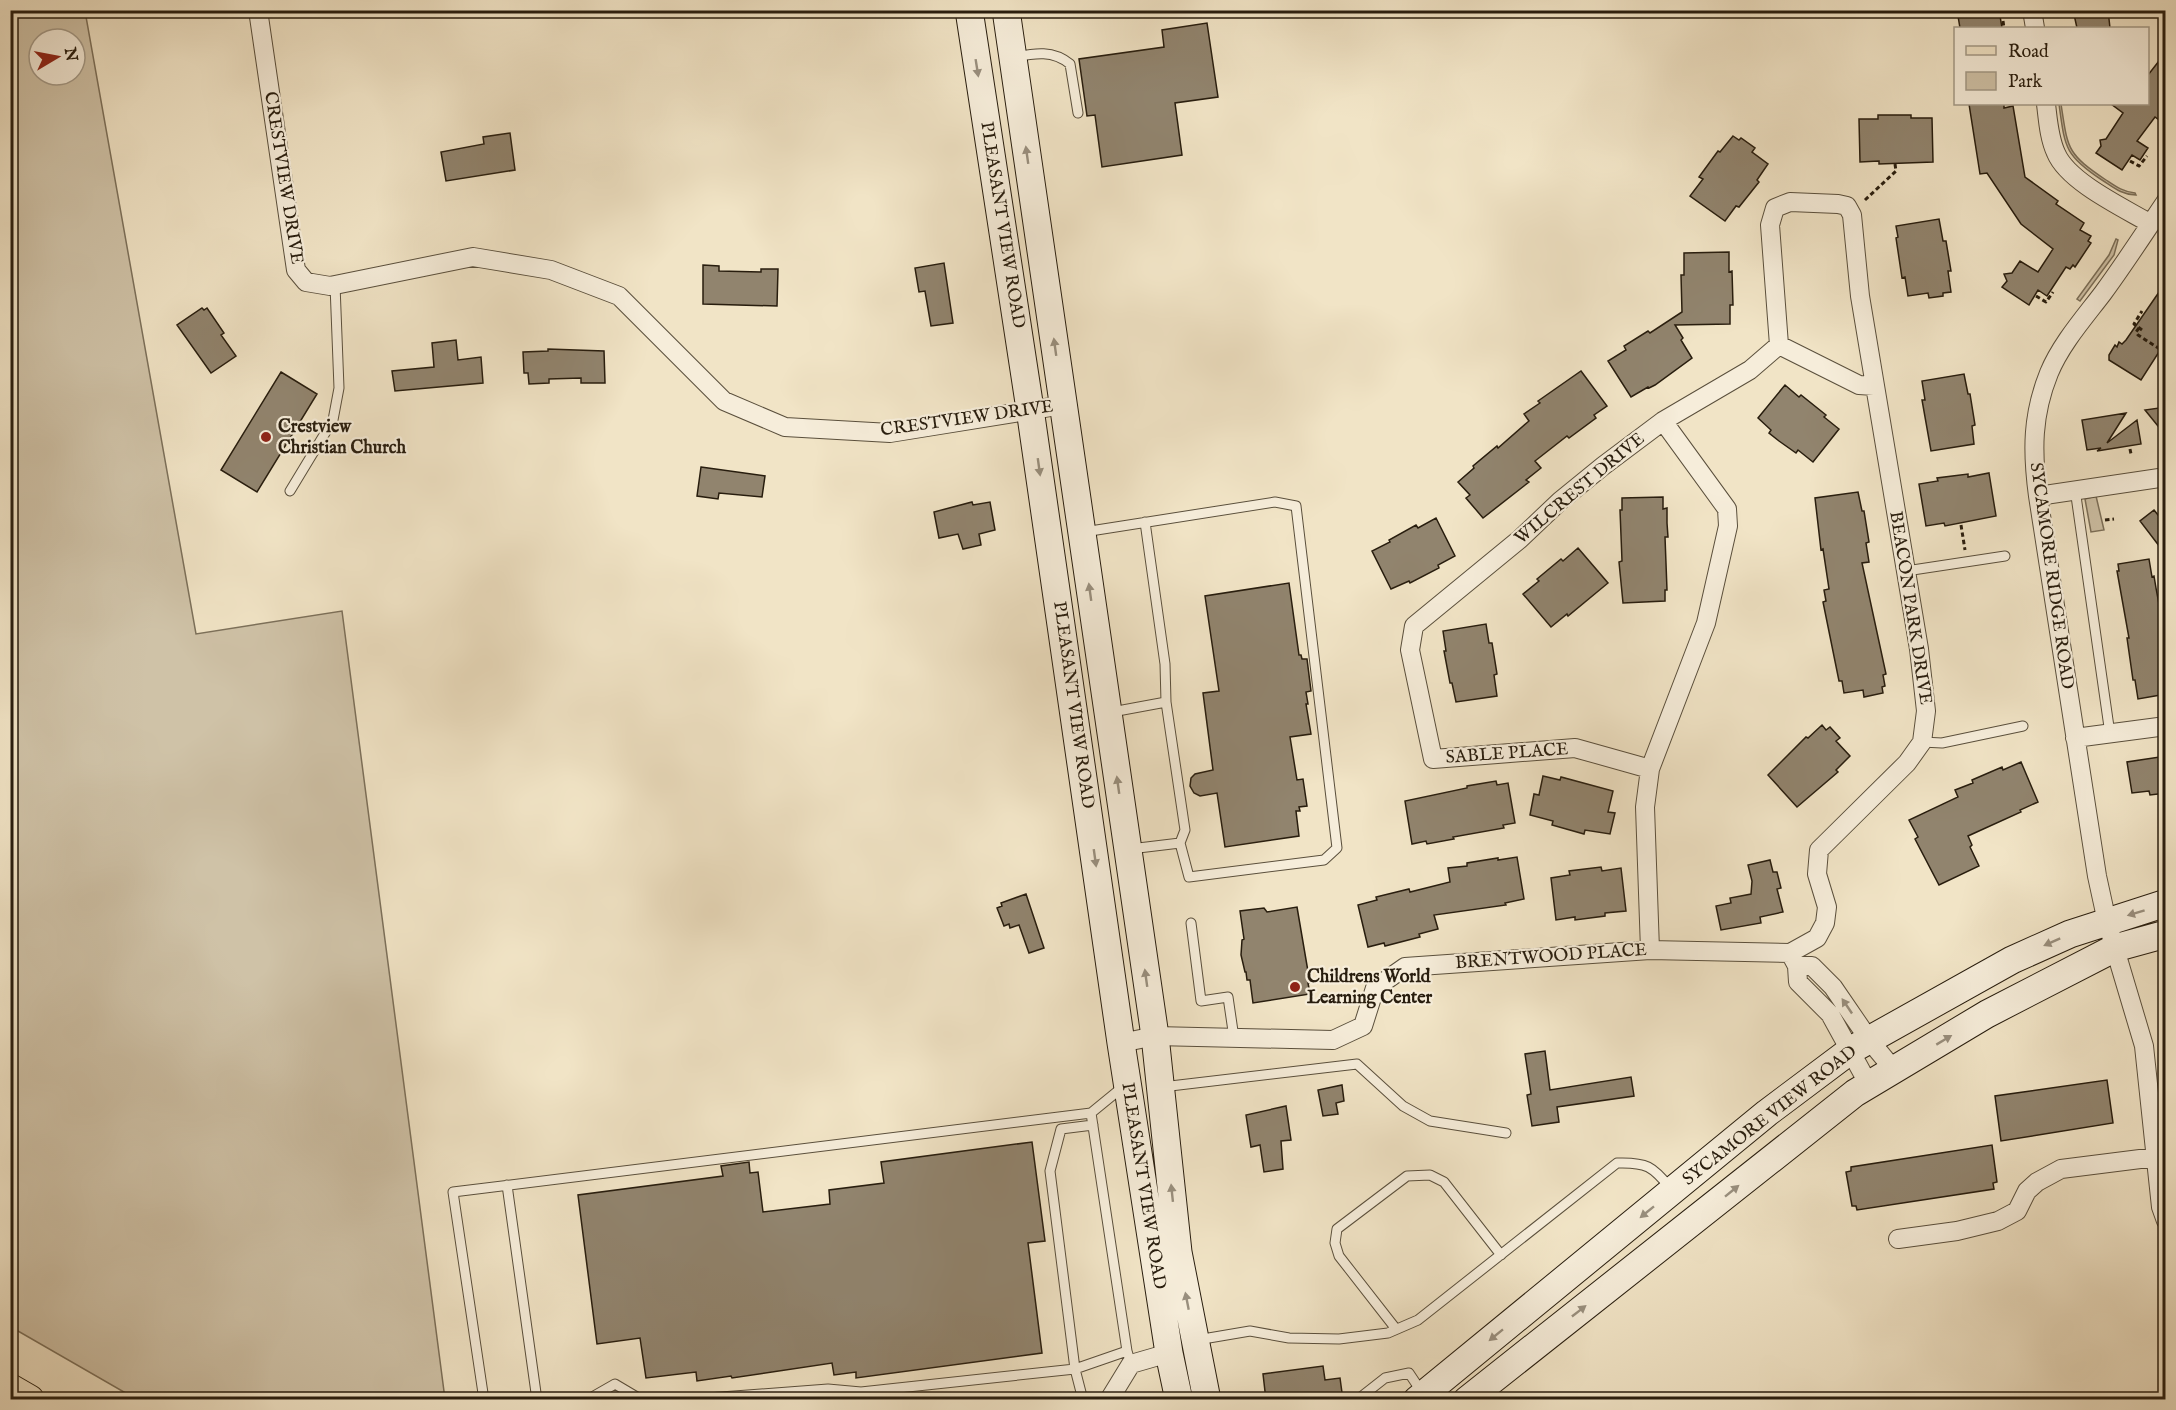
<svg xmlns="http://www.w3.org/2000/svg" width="2176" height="1410" viewBox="0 0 2176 1410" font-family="'IM FELL English',serif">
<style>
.green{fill:#cfc2a7;stroke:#7c705a;stroke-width:1.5;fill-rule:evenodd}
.building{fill:#91846e;stroke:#281d0e;stroke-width:1.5}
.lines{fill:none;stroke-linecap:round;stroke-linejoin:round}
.service-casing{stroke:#5a4f3c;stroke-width:11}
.minor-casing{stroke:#5a4f3c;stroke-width:20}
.secondary-casing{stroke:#281d0e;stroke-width:29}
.primary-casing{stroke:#281d0e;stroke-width:32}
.path{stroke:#281d0e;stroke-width:3;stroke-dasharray:4.5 3;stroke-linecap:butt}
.service{stroke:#f6edda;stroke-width:9}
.minor{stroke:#f6edda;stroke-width:18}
.secondary{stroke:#f6edda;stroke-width:27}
.primary{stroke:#f1e4c6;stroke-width:30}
.oneway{fill:#998f7e}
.poi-dot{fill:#8f2418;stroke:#f6edda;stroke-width:2}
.labels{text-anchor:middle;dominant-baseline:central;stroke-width:4.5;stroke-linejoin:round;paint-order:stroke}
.street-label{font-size:18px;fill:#281d0e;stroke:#f6edda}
.poi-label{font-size:18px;font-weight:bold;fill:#281d0e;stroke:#f6edda;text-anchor:start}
</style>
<rect width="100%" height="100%" fill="#f1e4c6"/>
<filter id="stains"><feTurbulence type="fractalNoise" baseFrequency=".00333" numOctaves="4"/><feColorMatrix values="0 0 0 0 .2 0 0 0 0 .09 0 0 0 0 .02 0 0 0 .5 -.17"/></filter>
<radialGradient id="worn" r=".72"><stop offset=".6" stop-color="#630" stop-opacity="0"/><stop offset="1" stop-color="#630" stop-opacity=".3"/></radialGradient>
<path class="green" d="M11,10L85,11L196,634L342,611L445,1399H136L11,1327ZM39,39H75V75H39Z
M2059,104H2061C2068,149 2066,153 2106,180C2115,186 2123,192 2135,193L2136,195C2122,195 2113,187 2102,180C2064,155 2065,147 2059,104Z
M2116,239L2118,240L2114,255L2080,301L2077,299L2109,255Z
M2096,496L2104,530L2091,532L2085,499Z"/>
<path class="building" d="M1957,10H1999L2002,28H1960Z
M2073,10H2108L2110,28H2077Z
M1207,23L1218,97L1175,103L1182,155L1102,167L1095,115L1087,116L1079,59L1164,47L1162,30Z
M2166,52V125L2155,117L2137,141L2148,148L2140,160L2132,155L2122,170L2096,153L2101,146L2100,140L2106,139L2123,113L2111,104H2148V75Z
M1969,104H2004V108L2013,106L2025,177L2058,201L2056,204L2084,223L2080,230L2091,236L2088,241L2091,243L2075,267L2073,265L2070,269L2066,267L2047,296L2038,290L2029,305L2002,287L2007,281L2004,274L2012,273L2020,261L2038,272L2053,249L2021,224L1987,173L1980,174Z
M1878,115H1911V118H1932L1933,162L1879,164V161L1860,162L1859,119H1878Z
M510,133L515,170L446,181L441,152L484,144L483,137Z
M1733,136L1739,140L1741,138L1755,148L1752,152L1768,164L1757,180L1759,182L1739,207L1736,206L1725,221L1690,196L1703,179L1699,177L1718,151L1720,152Z
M1939,219L1943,241H1946L1951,271H1948L1951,292L1943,293V296L1929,298L1928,293L1908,296L1905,277L1902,278L1896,238L1898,237L1896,226Z
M1729,252V272L1732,271L1733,305H1730V324L1675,325L1683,338L1681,340L1692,358L1655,385L1649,388L1648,387L1631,397L1608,361L1626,350L1624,346L1648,331L1650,333L1682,312L1681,275H1684V253Z
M944,263L953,323L931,326L925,291L919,292L915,268Z
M703,265L719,266V271L761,272V269H778L777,306L703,304Z
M2166,282V341L2141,380L2109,360V355L2115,345L2117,347L2119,342L2122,344L2126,340Z
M202,308L204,310L207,308L224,333L221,335L236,356L211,373L177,325Z
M456,340L458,360L481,357L483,383L395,391L392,371L434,367L432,343Z
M548,349L604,351L605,383H581V378L549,379V383L529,384L528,373H524L523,352L548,351Z
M1581,371L1607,406L1594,415L1596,418L1569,438L1567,436L1535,461L1541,468L1526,480L1529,482L1483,518L1466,498L1470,495L1458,482L1474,468L1473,466L1497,446L1498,448L1529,421L1524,414L1540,403L1538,401Z
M281,372L317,394L257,492L221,470Z
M1964,374L1968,394H1970L1975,425L1972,426L1974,444L1931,451L1922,400H1925L1922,381Z
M1785,385L1799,397L1801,395L1826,415L1824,417L1839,429L1813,462L1798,450L1796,453L1779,441L1769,433L1771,430L1758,418Z
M2166,407V436L2145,410Z
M2126,413L2107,443L2137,420L2141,444L2097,451L2101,448L2087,450L2082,420Z
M701,467L765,476L762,497L719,493L718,499L697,496Z
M1989,473L1996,516L1945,526L1944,523L1926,526L1919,484L1938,481L1937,478L1968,474V477Z
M1858,492L1862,511H1864L1869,542L1866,543L1869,562L1862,563L1886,674L1883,675L1885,686L1882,687L1883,693L1864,697L1863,690L1844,693L1842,681H1839L1823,602L1826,601L1824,590L1829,589L1823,549L1821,550L1815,498Z
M1663,497V509L1667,508V523L1668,537H1665L1667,590H1665V601L1623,603L1619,562L1622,561L1620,510H1622V498Z
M972,502L973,505L990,502L995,530L979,534L981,545L963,549L958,534L939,538L934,512Z
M2154,510L2166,525V555L2140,521Z
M1436,518L1455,556L1438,565L1439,568L1410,583L1409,581L1391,589L1372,551L1390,542L1389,540L1416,525L1418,528Z
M1578,548L1608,583L1568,616L1567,614L1551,627L1523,594L1539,581L1537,579L1561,559L1563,561Z
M2149,559L2152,577L2154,576L2156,588L2163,626H2161L2166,653V694L2138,699L2135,680H2133L2127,638H2129L2117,571H2119L2118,564Z
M1289,583L1299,655H1301L1302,659H1307L1311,691L1306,692L1308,704H1306L1311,734L1290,737L1297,780L1303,779L1307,806L1299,807L1300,811H1296L1299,836L1225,847L1217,793L1200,796L1194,793L1190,786L1191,778L1195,774L1213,770L1203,693L1219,691L1205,596Z
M1486,624L1489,643H1492L1497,674L1494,675L1497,696L1456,702L1452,683H1450L1444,651H1446L1443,631Z
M1822,725L1826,730L1830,727L1840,738L1836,741L1850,756L1836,770L1838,772L1797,807L1768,775L1806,737L1808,738Z
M2166,756V793L2150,795L2149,791L2132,793L2127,762Z
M2021,762L2038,802L2020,810L2021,812L1968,836L1972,845L1970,847L1979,866L1939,885L1915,839L1918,837L1909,820L1958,797L1955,790L1973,783L1972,780L2002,767L2003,770Z
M1543,776L1560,780L1561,777L1613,791L1608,812L1615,813L1610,834L1585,830L1584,834L1552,825L1553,821L1530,815L1534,794L1539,795Z
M1496,781L1497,785L1508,783L1515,823L1503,825L1504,828L1453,837L1454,839L1427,844L1426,841L1412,844L1405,801L1467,788V786Z
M1517,857L1524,899L1505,903L1506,905L1434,915L1438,929L1419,934L1420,937L1385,946L1384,943L1368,947L1358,905L1377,900L1376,897L1409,889L1410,892L1450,882L1448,868L1467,866V863L1498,858V860Z
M1770,860L1773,872H1777L1781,888L1777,889L1783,912L1760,917L1761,923L1721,930L1716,906L1731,903L1730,898L1751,894L1752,881L1748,865Z
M1601,867L1602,871L1621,868L1626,911L1605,913V916L1575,920V917L1556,920L1551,878L1570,875L1569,871Z
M1026,894L1044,948L1029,953L1019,925L1010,928L1009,924L1004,926L997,908L1002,906L1001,903Z
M1297,907L1310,983H1308L1310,994L1253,1003L1250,980H1247L1246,972H1245L1241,955L1242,940L1244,939L1240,911L1264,908L1267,912Z
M1545,1051L1550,1090L1631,1077L1634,1096L1557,1107L1559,1122L1532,1126L1527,1095L1531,1094L1525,1054Z
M2107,1080L2113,1123L2001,1141L1995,1096Z
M1342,1085L1344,1101L1336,1103L1338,1114L1323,1116L1318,1090Z
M1286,1106L1291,1140L1281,1141L1283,1169L1264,1172L1260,1145L1251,1147L1246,1115Z
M1032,1142L1045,1241L1028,1243L1042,1353L856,1378V1372L834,1375L832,1363L732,1378L731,1376L697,1381L696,1372L646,1378L640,1338L597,1344L578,1195L723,1176L721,1166L749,1162L750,1173L758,1172L763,1212L830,1204L829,1190L884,1183L881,1162Z
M1992,1145L1997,1182L1993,1183L1994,1189L1857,1210L1856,1206H1852L1846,1172L1851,1171V1167Z
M1323,1366L1325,1380L1340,1378L1343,1400H1266L1263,1374Z"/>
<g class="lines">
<defs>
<path id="service" d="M1015,57C1035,53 1053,50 1070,64L1078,113
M2075,489L2110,734
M290,491L333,420L339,388L335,285
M1145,522L1165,664L1166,702
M1084,532L1275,502L1296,506L1337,848L1324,860L1189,877L1180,843L1130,849
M1906,571L2005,556
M1112,712L1166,702L1185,830L1180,843
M1922,742L1942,743L2023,726
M1191,923L1201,1001L1228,997L1234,1038
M1162,1087L1357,1064L1403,1106L1430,1121L1506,1133
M1091,1113L1124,1086
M507,1185L537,1400
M1396,1329L1339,1256L1335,1243L1337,1229L1407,1176L1430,1175L1444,1182L1501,1255
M1197,1340L1250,1331L1289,1338L1339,1339L1388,1333L1418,1320L1617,1163C1646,1162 1653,1166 1671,1189
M484,1400L453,1192L1091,1113L1127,1351L1131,1364
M587,1400L615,1384L642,1400
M681,1400L828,1389L861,1392L1075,1369L1050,1171L1061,1129L1093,1125
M1083,1400L1075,1369L1127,1351
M1357,1400L1385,1378L1409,1373L1423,1394"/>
<path id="minor" d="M258,10L296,270L306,282L330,286L473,257L551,270L619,296L724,401L785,427L890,433L1063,405
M2032,10L2035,28
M2046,104C2048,120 2049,138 2056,153C2068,182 2124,208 2151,224
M2166,201C2145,232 2125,263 2103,293C2084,318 2061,344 2049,373C2032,415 2032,451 2038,496L2097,876L2107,922L2144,1046L2161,1207L2166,1221
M1779,345L1770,225L1775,208L1790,202L1838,204L1847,206L1852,215L1860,296L1919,649L1926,711L1922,742L1907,763L1819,850L1817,874L1827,907L1825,923L1817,938L1790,953
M2038,496L2166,477
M2075,738L2166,726
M1650,769L1575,748L1433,759L1410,650L1414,626L1520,539L1560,501L1603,466L1663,421L1750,370L1779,345L1859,385L1874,386
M1650,950L1645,807L1650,769L1706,623L1728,526L1727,509L1663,421
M1797,966H1812L1833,987L1870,1041L1894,1070
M1121,1043L1155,1036L1333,1040L1363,1026L1375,988L1405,967L1650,950L1790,953L1797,966L1798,982L1830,1014L1869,1085
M1898,1239L1957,1231L1998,1221L2017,1211L2027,1191L2037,1182L2061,1169L2156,1157
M1109,1400L1131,1364L1169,1353"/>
<path id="secondary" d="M969,10L1030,409L1121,1043L1169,1353L1179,1400
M1006,10L1155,1036L1178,1252L1207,1400
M1417,1400L1767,1113L1851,1050L2012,960L2070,934L2166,903
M1467,1400L1855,1093L1987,1014L2115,948L2166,934"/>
<path id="primary" d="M10,1389L29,1400"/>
</defs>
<use href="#service" class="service-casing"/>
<use href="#minor" class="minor-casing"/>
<use href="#secondary" class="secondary-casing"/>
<use href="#primary" class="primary-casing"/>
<path class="path" d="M2003,21L2004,28
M2130,161L2139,166L2147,156
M1865,200L1896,171L1895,164
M2036,296L2046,302L2053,292
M2139,328L2136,332L2138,335L2166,353
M2142,330L2134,324L2142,311
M2130,449L2131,454
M2164,502L2166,506
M2105,520L2114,519
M1961,525L1965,550"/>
<use href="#service" class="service"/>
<use href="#minor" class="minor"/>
<use href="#secondary" class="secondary"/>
<use href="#primary" class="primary"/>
</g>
<defs><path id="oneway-solid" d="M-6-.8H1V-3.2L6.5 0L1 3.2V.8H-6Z" transform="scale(1.5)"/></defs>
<g class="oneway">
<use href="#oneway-solid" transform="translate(977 68) rotate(81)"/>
<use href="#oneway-solid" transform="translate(1027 155) rotate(-98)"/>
<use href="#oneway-solid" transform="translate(1055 347) rotate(-98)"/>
<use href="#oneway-solid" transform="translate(1039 467) rotate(82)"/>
<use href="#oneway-solid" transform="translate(1090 592) rotate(-98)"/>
<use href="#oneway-solid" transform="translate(1118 785) rotate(-98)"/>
<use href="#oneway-solid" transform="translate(1095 858) rotate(82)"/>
<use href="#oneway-solid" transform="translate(2136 913) rotate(163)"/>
<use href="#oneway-solid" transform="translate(2052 942) rotate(156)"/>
<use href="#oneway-solid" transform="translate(1146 978) rotate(-98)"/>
<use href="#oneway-solid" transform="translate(1847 1006) rotate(-124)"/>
<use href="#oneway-solid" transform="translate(1944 1040) rotate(-31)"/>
<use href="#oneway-solid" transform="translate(1732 1191) rotate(-39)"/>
<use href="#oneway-solid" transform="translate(1172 1193) rotate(-96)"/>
<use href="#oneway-solid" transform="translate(1647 1212) rotate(141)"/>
<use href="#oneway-solid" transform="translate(1187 1301) rotate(-101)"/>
<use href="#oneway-solid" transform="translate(1579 1311) rotate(-38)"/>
<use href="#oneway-solid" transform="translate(1496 1335) rotate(141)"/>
</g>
<g class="poi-dot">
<circle cx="266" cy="437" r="6"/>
<circle cx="1295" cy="987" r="6"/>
</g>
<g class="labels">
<g class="street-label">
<text transform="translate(283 178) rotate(81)">CRESTVIEW DRIVE</text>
<text transform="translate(1002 225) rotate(81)">PLEASANT VIEW ROAD</text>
<text transform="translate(967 419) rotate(-8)">CRESTVIEW DRIVE</text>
<text transform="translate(1580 489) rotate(-40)">WILCREST DRIVE</text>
<text transform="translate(2051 576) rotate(82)">SYCAMORE RIDGE ROAD</text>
<text transform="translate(1910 608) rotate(81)">BEACON PARK DRIVE</text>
<text transform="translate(1073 705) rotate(82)">PLEASANT VIEW ROAD</text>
<text transform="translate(1507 754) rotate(-4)">SABLE PLACE</text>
<text transform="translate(1551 957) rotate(-4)">BRENTWOOD PLACE</text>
<text transform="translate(1770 1116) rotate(-38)">SYCAMORE VIEW ROAD</text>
<text transform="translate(1143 1186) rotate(81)">PLEASANT VIEW ROAD</text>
</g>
<g class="poi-label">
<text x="278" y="427">Crestview<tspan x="278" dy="21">Christian Church</tspan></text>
<text x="1307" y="977">Childrens World<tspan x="1307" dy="21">Learning Center</tspan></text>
</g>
</g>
<rect width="2176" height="1410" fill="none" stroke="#f1e4c6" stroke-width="36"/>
<rect x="12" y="12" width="2152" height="1386" fill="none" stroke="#281d0e" stroke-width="3"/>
<rect x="18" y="18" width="2140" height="1374" fill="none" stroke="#281d0e" stroke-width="1.5"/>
<rect x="1954" y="27" width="195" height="78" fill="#f6edda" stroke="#a49a88" stroke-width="1.5"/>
<rect x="1966" y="46" width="30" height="9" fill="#f1e4c6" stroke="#a49a88" stroke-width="1.5"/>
<text x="2008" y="57" font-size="18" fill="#281d0e">Road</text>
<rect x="1966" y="72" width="30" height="18" fill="#cfc2a7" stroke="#a49a88" stroke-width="1.5"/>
<text x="2008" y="87" font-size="18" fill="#281d0e">Park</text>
<g transform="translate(57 57) rotate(80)"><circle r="28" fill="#f6edda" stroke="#a49a88" stroke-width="1.5"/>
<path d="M0-4.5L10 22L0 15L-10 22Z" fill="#8f2418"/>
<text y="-9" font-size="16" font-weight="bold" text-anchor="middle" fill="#281d0e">N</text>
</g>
<rect width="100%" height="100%" filter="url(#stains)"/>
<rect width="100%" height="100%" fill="url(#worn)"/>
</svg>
